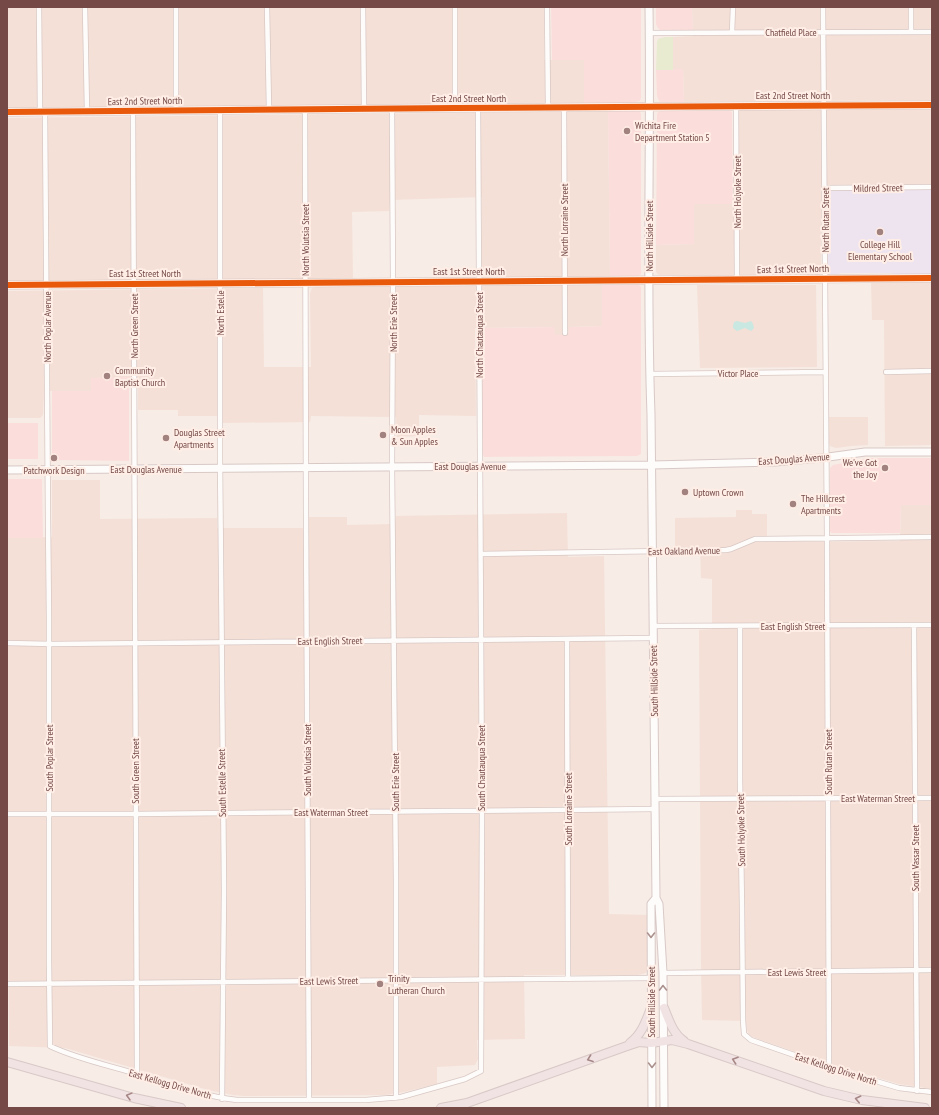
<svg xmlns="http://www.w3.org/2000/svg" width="939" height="1115" viewBox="0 0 939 1115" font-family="'PT Sans Narrow',sans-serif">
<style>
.residential{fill:#f4e0d7}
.commercial{fill:#fbdedc}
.education{fill:#eee4f0}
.green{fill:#e9ebd0}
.water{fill:#c8e8e1}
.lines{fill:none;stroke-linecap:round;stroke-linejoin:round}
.street-casing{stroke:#d8c8c4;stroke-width:6}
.secondary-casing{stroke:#d8c9c6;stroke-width:9}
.highway-casing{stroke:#d8c9c7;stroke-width:10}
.street{stroke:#fefcfb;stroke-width:4.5}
.secondary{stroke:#fefcfb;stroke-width:7}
.highway{stroke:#f1e3e3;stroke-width:8}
.cycleway-casing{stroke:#ffeee6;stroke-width:8}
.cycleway{stroke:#e8590c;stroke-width:6}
.oneway{stroke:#ab918e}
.oneway2{stroke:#a68785}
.poi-dot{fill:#a2827e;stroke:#ffeee6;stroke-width:1.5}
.labels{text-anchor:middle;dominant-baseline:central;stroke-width:4;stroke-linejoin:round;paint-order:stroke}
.street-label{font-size:10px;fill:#744946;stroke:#ffeee6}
.poi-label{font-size:10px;fill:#744946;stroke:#ffeee6;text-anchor:start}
</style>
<rect width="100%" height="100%" fill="#f7ece6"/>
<path class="residential" d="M7,7H544V60H584V103L7,109Z
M692,7H932V100L684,102L683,70H673V37L693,36Z
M742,108L932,110V184L821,185V272L820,274L818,275H660L657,274L656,271V245L694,244V204L739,203L738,112Z
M608,111L610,277L487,278L484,276L483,273L482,269V197L390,200L389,211L352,212L353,279L7,283V118Z
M871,282H932V445L885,446L884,320H872Z
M602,285V326L569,327V335H554V327L475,328L476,416L419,415V436L397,437L396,417L311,416L310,422L223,423L222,416H178V410H138V378H91V391H44L43,415L40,418H7V291L263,288L264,367H311L310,293L312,288L316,287Z
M697,285H816L817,367L700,368Z
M829,417H868V445L851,446L836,448L830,446L829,443Z
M52,480H100V519L217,518V528H309V517H347V525L395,524L396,516L567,513L568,557L604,556L609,914L649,915L648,966L647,972L643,974L637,975H524L525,1039L477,1040L478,1059L475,1065L437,1067V1084L404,1092L385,1095L244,1096L233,1095L208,1090L65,1048L9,1046L7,757V538L52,537Z
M901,505H932V1089L899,1084L834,1065L755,1038L749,1035L747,1030L746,1021L702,1020L701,966L699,630L712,629V579L701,578L700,547H675V518L736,517V510H752V514H767V542L900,541Z"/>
<path class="commercial" d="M551,7H641V98L640,101L633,103H584V60H552Z
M656,7H692L693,30H660L657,27L656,24Z
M683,69L684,102H661L659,101L657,96L656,70Z
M637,110L640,111L641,114V274L638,276L610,277L608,111Z
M661,111H730L732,112L733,204H694V244L656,245L657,114L658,112Z
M637,284L639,285L641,287V454L637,456L484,457L482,452V328L554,327L555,335H569V327L602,326V285Z
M129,377V461L52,460V391H91V378Z
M7,423H38V459H7Z
M867,458H932V505H901L900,533H832L830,532V468L833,465Z
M7,479H42L43,538H7Z"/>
<path class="education" d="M832,190H932V275H898L890,273H841L835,275L829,274L828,272V192Z"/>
<path class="green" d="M665,37H673V70H656L657,42L658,39Z"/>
<path class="water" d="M737,321L745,323L751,321L753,324L754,328L751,331L745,328L737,331L733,328V326L734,322Z"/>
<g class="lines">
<defs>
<path id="street" d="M39,7L40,112
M85,7L87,111
M176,7V110
M267,7L269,109
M363,7L364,108
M455,7V108
M547,7L548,107
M823,7L827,539L829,1067
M911,7V32
M732,32L733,7
M649,33L932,32
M736,105L737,279
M564,107L565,333
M392,108L393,282L392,466L396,881V1098
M305,109L306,514L309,1100
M220,110V458L224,890L222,1099
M133,111L137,1074
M45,112L48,517L49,620V962L50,1046C77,1059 108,1065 137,1074C170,1084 202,1096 237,1100H366L401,1097L465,1079L481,1071L482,803L478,108
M824,188L932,187
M886,372L932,371
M650,374L825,372
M481,554L726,550L731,549L755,539L932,537
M653,626L932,625
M740,626V779L742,908L743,1020L744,1034L751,1040L829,1067L899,1088L932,1092
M914,626L917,1091
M567,639L568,979
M7,643L52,644L653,638
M655,799L932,798
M7,814H136L656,809
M663,973L932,970
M7,984L651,978"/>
<path id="secondary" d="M649,7C651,143 646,279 651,414L656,898L659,904L663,973L664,1108
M7,112L455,108L932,105
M7,285L932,278
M7,470L652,465L775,462L821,458L865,452H932
M652,1108L651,904L656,898"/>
<path id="highway" d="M664,1008C669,1020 673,1034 684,1041
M630,1043C642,1034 646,1021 651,1008
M7,1062L134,1098L181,1108
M441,1108L467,1103L627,1046L639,1042L651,1043L672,1040L688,1044L824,1091L862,1100L925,1108"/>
</defs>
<use href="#street" class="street-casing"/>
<use href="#secondary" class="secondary-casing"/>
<use href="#highway" class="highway-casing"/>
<use href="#street" class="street"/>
<use href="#secondary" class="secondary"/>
<use href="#highway" class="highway"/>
<defs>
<path id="cycleway" d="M7,112L455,108L932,105
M7,285L932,278"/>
</defs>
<use href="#cycleway" class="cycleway-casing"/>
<use href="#cycleway" class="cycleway"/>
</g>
<defs><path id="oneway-chevron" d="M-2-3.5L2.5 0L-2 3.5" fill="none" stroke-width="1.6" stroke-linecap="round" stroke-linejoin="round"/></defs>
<g class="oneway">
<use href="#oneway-chevron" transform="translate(651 935) rotate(90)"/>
<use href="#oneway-chevron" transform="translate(663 988) rotate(-91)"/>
<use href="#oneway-chevron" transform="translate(652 1065) rotate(90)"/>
</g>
<g class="oneway2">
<use href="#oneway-chevron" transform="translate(590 1059) rotate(160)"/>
<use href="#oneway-chevron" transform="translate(735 1060) rotate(-161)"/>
<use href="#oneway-chevron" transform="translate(129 1096) rotate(-165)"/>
<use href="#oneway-chevron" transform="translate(858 1099) rotate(-167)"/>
</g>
<g class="poi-dot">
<circle cx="627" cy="131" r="4"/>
<circle cx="880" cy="232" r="4"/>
<circle cx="107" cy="376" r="4"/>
<circle cx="383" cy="435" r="4"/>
<circle cx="166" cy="438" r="4"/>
<circle cx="54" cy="458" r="4"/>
<circle cx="885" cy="468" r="4"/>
<circle cx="685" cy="492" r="4"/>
<circle cx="793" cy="504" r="4"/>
<circle cx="380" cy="984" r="4"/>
</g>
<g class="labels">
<g class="street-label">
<text x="791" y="32">Chatfield Place</text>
<text x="793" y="95">East 2nd Street North</text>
<text x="469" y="98">East 2nd Street North</text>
<text transform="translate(145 101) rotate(-1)">East 2nd Street North</text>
<text transform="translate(878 188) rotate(-1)">Mildred Street</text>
<text transform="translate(737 192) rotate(-90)">North Holyoke Street</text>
<text transform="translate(564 220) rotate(-90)">North Lorraine Street</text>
<text transform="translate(825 220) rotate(-90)">North Rutan Street</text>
<text transform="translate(649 236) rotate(-90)">North Hillside Street</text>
<text transform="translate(305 240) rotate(-90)">North Volutsia Street</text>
<text transform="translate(793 269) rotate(-1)">East 1st Street North</text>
<text x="469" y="271">East 1st Street North</text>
<text x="145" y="273">East 1st Street North</text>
<text transform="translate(220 313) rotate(-90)">North Estelle</text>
<text transform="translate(393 323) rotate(-90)">North Erie Street</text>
<text transform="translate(134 326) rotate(-90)">North Green Street</text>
<text transform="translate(47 327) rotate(-90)">North Poplar Avenue</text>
<text transform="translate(479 335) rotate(-90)">North Chautauqua Street</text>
<text x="738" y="373">Victor Place</text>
<text transform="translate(794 459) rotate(-4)">East Douglas Avenue</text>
<text x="470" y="466">East Douglas Avenue</text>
<text x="146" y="469">East Douglas Avenue</text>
<text transform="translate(684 551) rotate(-1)">East Oakland Avenue</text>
<text x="793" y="626">East English Street</text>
<text transform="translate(330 641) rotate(-1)">East English Street</text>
<text transform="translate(654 681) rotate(-91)">South Hillside Street</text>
<text transform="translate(49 758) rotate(-90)">South Poplar Street</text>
<text transform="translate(307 760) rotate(-90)">South Volutsia Street</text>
<text transform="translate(828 762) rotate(-90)">South Rutan Street</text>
<text transform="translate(481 768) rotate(-90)">South Chautauqua Street</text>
<text transform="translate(135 771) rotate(-90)">South Green Street</text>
<text transform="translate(395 782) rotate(-90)">South Erie Street</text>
<text transform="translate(222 783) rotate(-91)">South Estelle Street</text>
<text x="878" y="798">East Waterman Street</text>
<text transform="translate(568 809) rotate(-90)">South Lorraine Street</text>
<text x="331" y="812">East Waterman Street</text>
<text transform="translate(741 830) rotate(-91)">South Holyoke Street</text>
<text transform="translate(915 858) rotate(-90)">South Vassar Street</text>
<text x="797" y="972">East Lewis Street</text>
<text transform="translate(329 981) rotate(-1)">East Lewis Street</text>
<text transform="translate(651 1002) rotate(-90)">South Hillside Street</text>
<text transform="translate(836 1069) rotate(18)">East Kellogg Drive North</text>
<text transform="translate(170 1084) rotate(16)">East Kellogg Drive North</text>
</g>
<g class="poi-label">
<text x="635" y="125">Wichita Fire<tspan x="635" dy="12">Department Station 5</tspan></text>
<text x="880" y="244" text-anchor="middle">College Hill<tspan x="880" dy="12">Elementary School</tspan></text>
<text x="115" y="370">Community<tspan x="115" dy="12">Baptist Church</tspan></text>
<text x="391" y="429">Moon Apples<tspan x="391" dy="12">&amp; Sun Apples</tspan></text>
<text x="174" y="432">Douglas Street<tspan x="174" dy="12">Apartments</tspan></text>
<text x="877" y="462" text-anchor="end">We've Got<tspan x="877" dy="12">the Joy</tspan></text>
<text x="54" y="470" text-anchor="middle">Patchwork Design</text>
<text x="693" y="492">Uptown Crown</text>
<text x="801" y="498">The Hillcrest<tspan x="801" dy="12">Apartments</tspan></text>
<text x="388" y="978">Trinity<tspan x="388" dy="12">Lutheran Church</tspan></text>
</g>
</g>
<rect width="939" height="1115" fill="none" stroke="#744946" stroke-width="16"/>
</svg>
